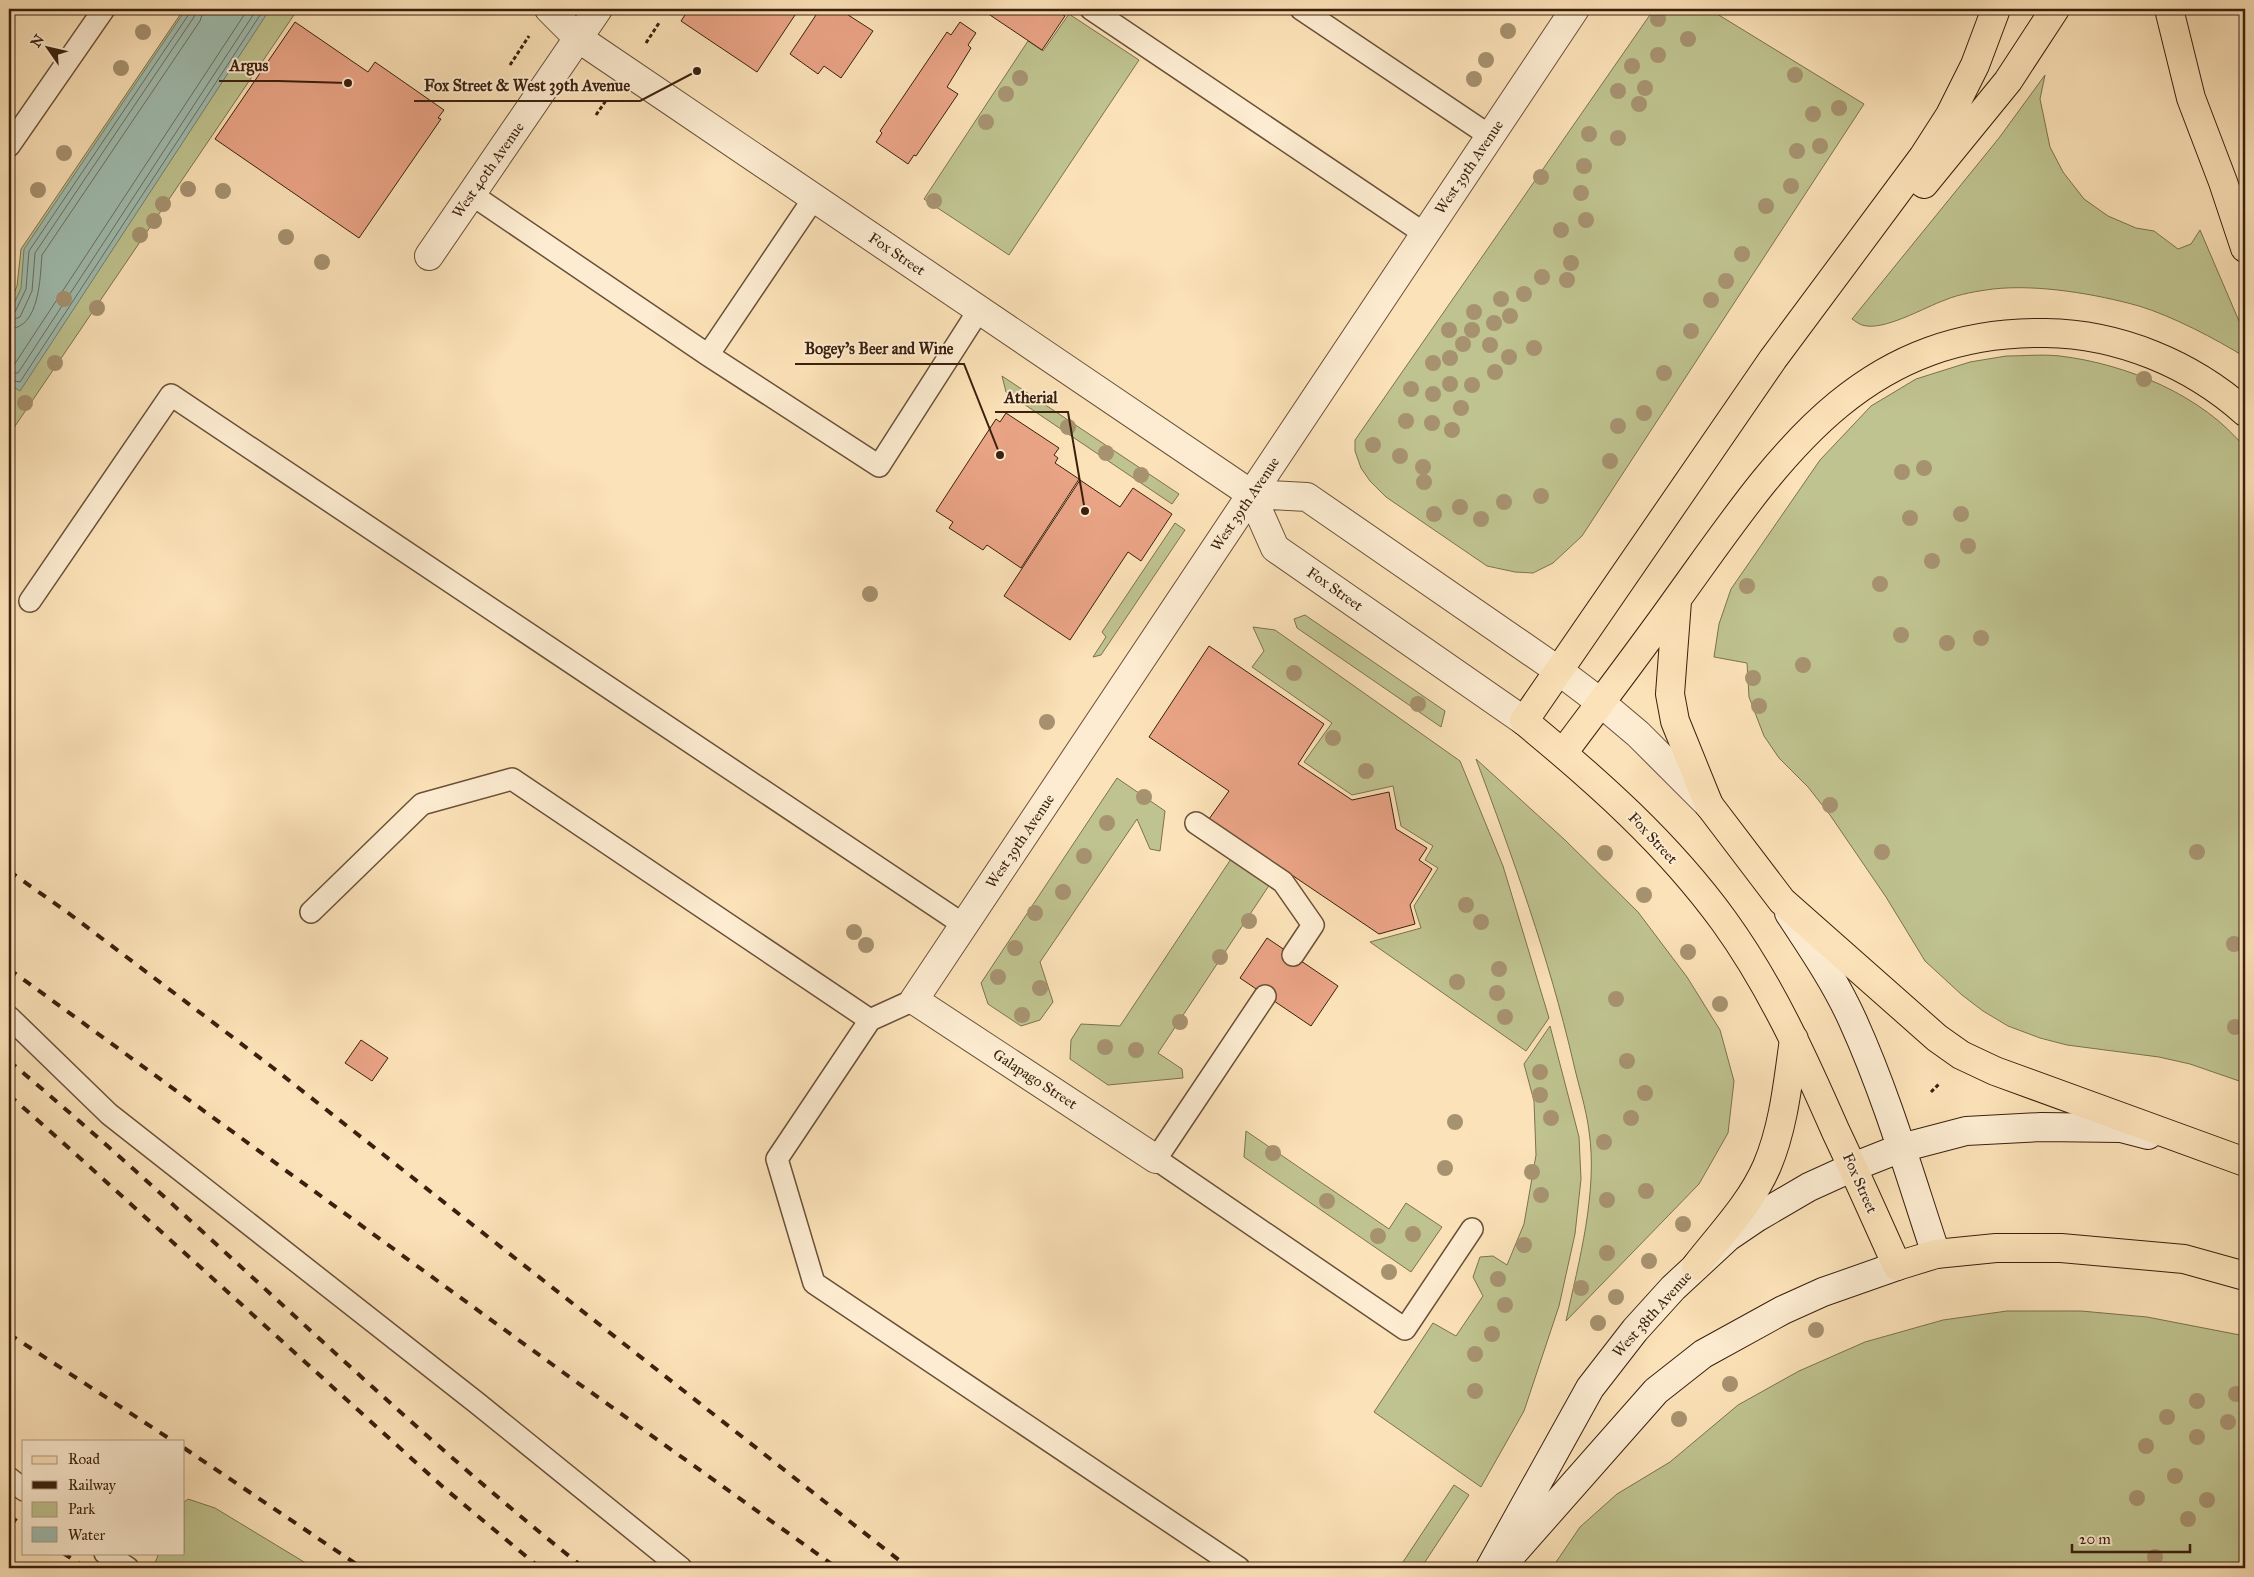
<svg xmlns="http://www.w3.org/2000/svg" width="2254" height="1577" viewBox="0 0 2254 1577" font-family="'IM FELL Great Primer',serif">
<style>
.green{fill:#bfc38f;stroke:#7c724e}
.water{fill:#9fbdb1;stroke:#777e70}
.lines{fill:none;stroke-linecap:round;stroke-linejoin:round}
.shore{stroke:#6c6e60;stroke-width:1}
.building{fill:#eaa486;stroke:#3a200e}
.service-casing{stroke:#6a5038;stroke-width:24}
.minor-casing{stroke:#6a5038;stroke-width:30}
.tertiary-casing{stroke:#6a5038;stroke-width:30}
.secondary-casing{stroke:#3a200e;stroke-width:30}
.primary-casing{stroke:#3a200e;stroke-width:30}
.motorway-casing{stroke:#3a200e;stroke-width:30}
.path{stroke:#3a200e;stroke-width:3;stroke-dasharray:4 2.5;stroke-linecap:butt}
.service{stroke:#fdecd1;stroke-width:21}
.minor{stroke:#fdecd1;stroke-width:28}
.tertiary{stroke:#fdecd1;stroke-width:28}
.secondary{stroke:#fdecd1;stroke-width:28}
.primary{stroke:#fce2b8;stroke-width:28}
.motorway{stroke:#fce2b8;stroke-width:28}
.rail{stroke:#3a200e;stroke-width:4;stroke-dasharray:9 9;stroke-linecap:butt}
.tree{fill:#a79270}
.labels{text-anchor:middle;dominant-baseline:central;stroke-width:4;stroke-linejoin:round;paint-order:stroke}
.street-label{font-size:15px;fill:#3a200e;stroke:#fdecd1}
.leader{fill:none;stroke:#3a200e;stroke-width:2}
.callout-dot{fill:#3a200e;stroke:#fdecd1;stroke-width:2}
.callout-label{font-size:16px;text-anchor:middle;font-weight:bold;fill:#3a200e;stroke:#fdecd1;stroke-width:4;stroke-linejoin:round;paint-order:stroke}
</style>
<rect width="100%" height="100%" fill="#fce2b8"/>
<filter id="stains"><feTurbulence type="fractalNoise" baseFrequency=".004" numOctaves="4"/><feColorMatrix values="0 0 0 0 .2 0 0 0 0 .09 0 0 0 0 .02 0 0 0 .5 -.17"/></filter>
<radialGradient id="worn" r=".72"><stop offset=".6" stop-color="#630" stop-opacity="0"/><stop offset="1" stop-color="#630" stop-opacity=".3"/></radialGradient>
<path class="green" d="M184,9H298L9,435V305L17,286L21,249Z
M1654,9H1709L1864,104L1582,536L1553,563L1533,573L1515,572L1487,566L1386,497L1370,481L1361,468L1355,451V440Z
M1069,14L1139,60L1009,255L924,199L1028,41L1043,51Z
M2045,75L2040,99L2050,147L2063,172L2084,199L2108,216L2136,228L2154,231L2178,249L2191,244L2200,230L2245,335V357C2216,339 2172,316 2139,306C2096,294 2038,284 1993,289C1978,291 1959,294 1945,300C1925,307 1883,332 1862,325C1859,324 1855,321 1852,319L1999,138Z
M2006,356C2024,356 2042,354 2060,356C2126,364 2203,395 2245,448V1083L2190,1064L2159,1057L2067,1045L2040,1038L2008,1026L1983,1011L1962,995L1925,961L1886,897L1830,815L1808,787L1779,758L1764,736L1749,697L1747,663L1714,657L1719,624L1731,589L1820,460L1871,406L1916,379L1970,362Z
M1002,376L1179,494L1172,504L1006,392Z
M1175,523L1185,530L1101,655L1093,657L1106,637L1102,632Z
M1305,615L1445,711L1441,727L1297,628L1294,619Z
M1253,627L1275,630L1460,761L1503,866L1549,1018L1526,1051L1370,942L1421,928L1414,906L1438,868L1425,860L1433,846L1401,826L1393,786L1352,795L1304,762L1332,723L1252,667L1264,651Z
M1476,759L1565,840L1638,912L1687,977L1720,1030L1734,1081L1728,1133L1699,1184L1566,1321C1579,1261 1598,1192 1589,1131C1586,1107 1578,1084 1573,1061C1549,958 1513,858 1476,759Z
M1117,778L1165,811L1160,851L1150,849L1137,819L1040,962L1053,1002L1040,1020L1021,1026L988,1004L981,983Z
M1233,856L1272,881L1158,1053L1182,1069L1183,1078L1108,1085L1070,1059L1071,1040L1081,1024L1120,1026Z
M1550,1026L1579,1137L1581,1179L1575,1234L1559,1306L1524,1411L1481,1487L1374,1412L1433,1323L1456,1336L1483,1296L1473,1277L1480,1257L1493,1256L1507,1265L1524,1224L1536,1155L1534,1101L1524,1064Z
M1246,1131L1389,1229L1406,1203L1442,1227L1411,1272L1244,1157Z
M2007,1311H2081L2147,1317L2245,1336V1568H1552L1580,1527L1617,1494L1670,1462L1738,1405L1799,1371L1865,1342L1943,1320Z
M1454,1485L1469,1495L1421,1568H1399Z
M188,1499L215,1508L314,1568H153L159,1553H184V1502Z"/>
<path class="water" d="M186,9H270L20,391L9,384V315L21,288L24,249Z"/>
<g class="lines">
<path class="shore" d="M9,315L15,312L26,289L29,251L189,14L190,9
M9,321L20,317L32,291L35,253L194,17L196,9
M9,329C40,328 40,277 42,255L200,21L204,9
M9,366L14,365L248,9
M9,373H18L257,9
M9,380L20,382L264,9"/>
</g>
<path class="building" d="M689,9H799L757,72L681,21Z
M820,9H839L873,31L841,78L824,66L818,74L790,54Z
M981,9H1054L1065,16L1042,50Z
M295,22L368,72L375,62L444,110L438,118L441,119L359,238L215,139Z
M960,22L976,33L968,45L971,48L947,87L958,94L916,156L914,155L908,164L876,142L882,133L880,131L947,32L951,35Z
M1006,413L1059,448L1054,455L1058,458L1055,463L1079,479L1021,568L987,545L983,550L949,528L953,522L936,511L996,419L1000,422Z
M1080,480L1120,507L1133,488L1172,514L1141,561L1128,552L1070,640L1004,596Z
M1209,646L1324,724L1298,764L1352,800L1389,792L1396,829L1427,848L1419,860L1432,869L1410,905L1415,924L1379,934L1209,819L1229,791L1149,737Z
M1267,938L1338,986L1311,1026L1240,978Z
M361,1040L388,1058L372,1081L345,1063Z"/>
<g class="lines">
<defs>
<path id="service" d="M1091,9L1425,234
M1301,9L1490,136
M9,146L104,9
M471,194L708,355L879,466L979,310
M708,355L814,198
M30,601L171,395L964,925
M1196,823L1283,882L1313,925L1293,955
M311,912L422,804L512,779L870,1020
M1265,996L1156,1159L1405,1329L1472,1229
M914,1000L870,1020L777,1159L814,1283L1239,1568
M9,1017L109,1114L477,1403L681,1568
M9,1478L24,1490
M105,1553L128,1568"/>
<path id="minor" d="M429,256L598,9
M1156,1159L914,1000L1575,9"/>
<path id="tertiary" d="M549,9L578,38L1251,494L1307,497L1559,671L1600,702L1638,734L1709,805
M1251,494L1275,548L1524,721"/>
<path id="secondary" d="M1789,913C1812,948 1836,983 1853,1021C1887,1096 1910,1176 1936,1254
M1506,1561L1656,1391L1703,1354L1783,1310L1823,1292L1897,1266
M1490,1568L1590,1388L1635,1330L1673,1288L1728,1237L1756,1218L1809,1187L1853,1167L1901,1148L1966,1131L2041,1127L2121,1128L2148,1135"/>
<path id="primary" d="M1524,721C1597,781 1668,844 1724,921C1771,986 1804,1059 1836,1132C1857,1176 1877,1221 1897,1266L1936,1254L1996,1248H2061L2184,1259L2245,1276
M1709,805L1782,901L1937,1038L1961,1055L1995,1071L2245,1162
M1696,1266C1721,1234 1751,1203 1767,1166C1784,1126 1788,1081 1794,1039"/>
<path id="motorway" d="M2169,9L2191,98L2223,182L2245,248
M1924,184L2008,81L2055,9
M1677,601L1670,694L1675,721L1709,805
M1524,721L1773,359L1923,157L1950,115L1975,65L1996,9
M1563,753C1601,702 1640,651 1677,599C1776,462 1857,330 2046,333C2119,334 2191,364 2245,412"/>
</defs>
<use href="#service" class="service-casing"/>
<use href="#minor" class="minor-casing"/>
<use href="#tertiary" class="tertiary-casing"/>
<use href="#secondary" class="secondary-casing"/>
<use href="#primary" class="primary-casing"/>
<use href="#motorway" class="motorway-casing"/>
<path class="path" d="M654,9L658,11
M646,43L659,23
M510,65L529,36
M596,115L607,99
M1931,1092L1940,1083"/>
<use href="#service" class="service"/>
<use href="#minor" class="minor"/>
<use href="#tertiary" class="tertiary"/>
<use href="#secondary" class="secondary"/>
<use href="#primary" class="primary"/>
<use href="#motorway" class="motorway"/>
<path class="rail" d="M9,871L67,912L272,1067L909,1568
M9,969L564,1373L837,1568
M9,1061C205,1225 384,1409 584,1568
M9,1095L60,1140L443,1487L540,1568
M9,1334L173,1441
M184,1448L362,1568
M9,1516L24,1526
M63,1553L86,1568"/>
</g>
<g class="tree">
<circle cx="1658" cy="19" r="8"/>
<circle cx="1508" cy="31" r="8"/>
<circle cx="143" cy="32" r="8"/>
<circle cx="1688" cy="39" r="8"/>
<circle cx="1658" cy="55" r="8"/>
<circle cx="1486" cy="60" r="8"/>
<circle cx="1632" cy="66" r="8"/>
<circle cx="121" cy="68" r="8"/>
<circle cx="1795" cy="75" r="8"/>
<circle cx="1020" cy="78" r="8"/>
<circle cx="1474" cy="79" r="8"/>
<circle cx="1645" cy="88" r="8"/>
<circle cx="1618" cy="91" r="8"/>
<circle cx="1006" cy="94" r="8"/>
<circle cx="1639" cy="104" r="8"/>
<circle cx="1839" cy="108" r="8"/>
<circle cx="1813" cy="114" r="8"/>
<circle cx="986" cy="122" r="8"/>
<circle cx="1589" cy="134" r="8"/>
<circle cx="1618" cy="138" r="8"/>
<circle cx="1820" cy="146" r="8"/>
<circle cx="1797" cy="151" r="8"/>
<circle cx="64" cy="153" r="8"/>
<circle cx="1584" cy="166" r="8"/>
<circle cx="1541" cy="177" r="8"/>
<circle cx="1791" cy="186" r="8"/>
<circle cx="188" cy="189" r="8"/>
<circle cx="38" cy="190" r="8"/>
<circle cx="223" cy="191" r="8"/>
<circle cx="1581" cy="193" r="8"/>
<circle cx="934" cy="201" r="8"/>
<circle cx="163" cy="204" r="8"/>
<circle cx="1766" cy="206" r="8"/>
<circle cx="1586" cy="220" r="8"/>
<circle cx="154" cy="221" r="8"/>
<circle cx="1561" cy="230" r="8"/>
<circle cx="140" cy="235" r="8"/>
<circle cx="286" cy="237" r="8"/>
<circle cx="1742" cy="254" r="8"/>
<circle cx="322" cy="262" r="8"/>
<circle cx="1571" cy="263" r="8"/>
<circle cx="1542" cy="277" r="8"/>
<circle cx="1567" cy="280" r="8"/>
<circle cx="1726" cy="281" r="8"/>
<circle cx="1524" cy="294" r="8"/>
<circle cx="64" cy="299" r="8"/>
<circle cx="1501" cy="299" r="8"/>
<circle cx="1711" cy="300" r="8"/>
<circle cx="97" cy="308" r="8"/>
<circle cx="1474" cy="312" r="8"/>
<circle cx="1510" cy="316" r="8"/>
<circle cx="1494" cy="323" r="8"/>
<circle cx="1449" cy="330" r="8"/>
<circle cx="1472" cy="330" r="8"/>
<circle cx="1691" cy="331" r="8"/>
<circle cx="1463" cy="344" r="8"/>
<circle cx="1490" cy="345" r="8"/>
<circle cx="1534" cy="348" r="8"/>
<circle cx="1509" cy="357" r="8"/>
<circle cx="1450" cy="358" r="8"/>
<circle cx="55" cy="363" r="8"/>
<circle cx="1433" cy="363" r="8"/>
<circle cx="1495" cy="372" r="8"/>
<circle cx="1664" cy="373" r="8"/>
<circle cx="2144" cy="379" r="8"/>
<circle cx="1450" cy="384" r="8"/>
<circle cx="1472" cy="385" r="8"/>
<circle cx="1411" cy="389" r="8"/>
<circle cx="1433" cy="394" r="8"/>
<circle cx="25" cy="403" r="8"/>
<circle cx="1461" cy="408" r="8"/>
<circle cx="1644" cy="413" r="8"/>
<circle cx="1406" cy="421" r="8"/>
<circle cx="1432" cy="423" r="8"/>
<circle cx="1618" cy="426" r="8"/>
<circle cx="1068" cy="427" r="8"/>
<circle cx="1452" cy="430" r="8"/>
<circle cx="1373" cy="445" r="8"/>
<circle cx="1106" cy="453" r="8"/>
<circle cx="1400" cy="456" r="8"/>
<circle cx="1610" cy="461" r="8"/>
<circle cx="1423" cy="467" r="8"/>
<circle cx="1924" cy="468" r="8"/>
<circle cx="1902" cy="472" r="8"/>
<circle cx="1141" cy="475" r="8"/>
<circle cx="1424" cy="482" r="8"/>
<circle cx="1541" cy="496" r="8"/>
<circle cx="1504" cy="502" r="8"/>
<circle cx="1460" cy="507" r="8"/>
<circle cx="1434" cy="514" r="8"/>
<circle cx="1961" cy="514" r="8"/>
<circle cx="1910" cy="518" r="8"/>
<circle cx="1481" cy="519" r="8"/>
<circle cx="1968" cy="546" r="8"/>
<circle cx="1932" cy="561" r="8"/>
<circle cx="1880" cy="584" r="8"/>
<circle cx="1747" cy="586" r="8"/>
<circle cx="870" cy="594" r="8"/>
<circle cx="1901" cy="635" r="8"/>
<circle cx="1981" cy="638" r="8"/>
<circle cx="1947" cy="643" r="8"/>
<circle cx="1803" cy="665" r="8"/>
<circle cx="1294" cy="673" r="8"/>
<circle cx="1753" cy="678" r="8"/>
<circle cx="1418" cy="704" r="8"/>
<circle cx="1759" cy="706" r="8"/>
<circle cx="1047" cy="722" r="8"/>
<circle cx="1333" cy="738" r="8"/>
<circle cx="1366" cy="771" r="8"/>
<circle cx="1144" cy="797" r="8"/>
<circle cx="1830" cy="805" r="8"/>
<circle cx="1107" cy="823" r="8"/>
<circle cx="1882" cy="852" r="8"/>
<circle cx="2197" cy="852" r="8"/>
<circle cx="1605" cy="853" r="8"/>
<circle cx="1084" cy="856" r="8"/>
<circle cx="1063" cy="892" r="8"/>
<circle cx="1644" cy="895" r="8"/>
<circle cx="1466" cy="905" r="8"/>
<circle cx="1035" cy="913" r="8"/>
<circle cx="1249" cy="921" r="8"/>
<circle cx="1481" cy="922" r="8"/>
<circle cx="854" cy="932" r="8"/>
<circle cx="2234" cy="944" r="8"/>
<circle cx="866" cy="945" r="8"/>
<circle cx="1015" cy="948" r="8"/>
<circle cx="1688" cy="952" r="8"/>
<circle cx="1220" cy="957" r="8"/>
<circle cx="1499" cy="969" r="8"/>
<circle cx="998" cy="977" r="8"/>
<circle cx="1457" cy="982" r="8"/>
<circle cx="1040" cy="988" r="8"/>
<circle cx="1497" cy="993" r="8"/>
<circle cx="1616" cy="999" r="8"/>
<circle cx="1720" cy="1004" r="8"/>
<circle cx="1022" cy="1015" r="8"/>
<circle cx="1505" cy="1017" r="8"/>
<circle cx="1180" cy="1022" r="8"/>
<circle cx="2235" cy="1027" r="8"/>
<circle cx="1105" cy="1047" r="8"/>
<circle cx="1136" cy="1050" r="8"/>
<circle cx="1627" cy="1061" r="8"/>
<circle cx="1540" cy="1072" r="8"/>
<circle cx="1645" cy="1093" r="8"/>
<circle cx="1540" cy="1095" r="8"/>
<circle cx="1551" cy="1118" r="8"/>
<circle cx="1631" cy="1118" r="8"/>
<circle cx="1455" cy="1122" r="8"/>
<circle cx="1604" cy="1142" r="8"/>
<circle cx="1273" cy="1153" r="8"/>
<circle cx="1445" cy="1168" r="8"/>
<circle cx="1532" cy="1172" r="8"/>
<circle cx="1646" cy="1191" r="8"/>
<circle cx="1541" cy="1195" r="8"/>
<circle cx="1607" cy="1200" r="8"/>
<circle cx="1327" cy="1201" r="8"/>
<circle cx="1683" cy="1224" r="8"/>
<circle cx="1413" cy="1234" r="8"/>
<circle cx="1378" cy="1236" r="8"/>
<circle cx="1524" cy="1245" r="8"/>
<circle cx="1607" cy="1253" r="8"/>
<circle cx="1649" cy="1261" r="8"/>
<circle cx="1389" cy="1272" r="8"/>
<circle cx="1498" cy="1279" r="8"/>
<circle cx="1581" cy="1288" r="8"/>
<circle cx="1616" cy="1297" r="8"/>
<circle cx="1505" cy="1305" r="8"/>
<circle cx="1598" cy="1323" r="8"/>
<circle cx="1816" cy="1330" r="8"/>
<circle cx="1492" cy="1334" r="8"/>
<circle cx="1475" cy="1354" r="8"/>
<circle cx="1730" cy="1384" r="8"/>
<circle cx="1475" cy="1391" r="8"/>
<circle cx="2236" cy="1394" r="8"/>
<circle cx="2197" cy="1401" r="8"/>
<circle cx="2167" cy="1417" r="8"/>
<circle cx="1679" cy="1419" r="8"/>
<circle cx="2228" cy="1422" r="8"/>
<circle cx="2197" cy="1437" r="8"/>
<circle cx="2146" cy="1446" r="8"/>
<circle cx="2175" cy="1476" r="8"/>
<circle cx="2137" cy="1498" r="8"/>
<circle cx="2207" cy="1500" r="8"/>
<circle cx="2188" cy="1519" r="8"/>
<circle cx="2155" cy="1557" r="8"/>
</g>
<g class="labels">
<g class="street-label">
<text transform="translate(1469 167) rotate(-56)">West 39th Avenue</text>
<text transform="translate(488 170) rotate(-55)">West 40th Avenue</text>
<text transform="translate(897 254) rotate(34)">Fox Street</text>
<text transform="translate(1245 504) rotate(-56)">West 39th Avenue</text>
<text transform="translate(1335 589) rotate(35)">Fox Street</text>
<text transform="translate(1653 838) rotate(47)">Fox Street</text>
<text transform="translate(1020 841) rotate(-56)">West 39th Avenue</text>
<text transform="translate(1035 1079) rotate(33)">Galapago Street</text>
<text transform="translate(1860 1183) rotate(66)">Fox Street</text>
<text transform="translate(1652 1314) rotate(-48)">West 38th Avenue</text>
</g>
</g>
<path class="leader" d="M348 83L278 81H219M697 71L640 101H414M1000 455L964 364H795M1085 511L1068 412H995"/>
<g class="callout-dot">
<circle cx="348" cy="83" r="5"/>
<circle cx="697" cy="71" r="5"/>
<circle cx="1000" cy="455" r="5"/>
<circle cx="1085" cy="511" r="5"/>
</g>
<g class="callout-label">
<text x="249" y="71">Argus</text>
<text x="527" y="91">Fox Street &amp; West 39th Avenue</text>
<text x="879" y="354">Bogey's Beer and Wine</text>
<text x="1031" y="403">Atherial</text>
</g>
<rect width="2254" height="1577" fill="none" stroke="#fce2b8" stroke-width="30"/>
<rect x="10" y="10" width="2234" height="1557" fill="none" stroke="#3a200e" stroke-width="2.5"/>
<rect x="15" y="15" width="2224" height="1547" fill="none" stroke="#3a200e"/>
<rect x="22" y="1440" width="162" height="115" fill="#fdecd1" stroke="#af9a83"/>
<rect x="32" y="1456" width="25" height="8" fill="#fce2b8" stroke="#af9a83"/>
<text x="68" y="1464" font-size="15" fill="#3a200e">Road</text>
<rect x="32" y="1481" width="25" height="8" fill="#3a200e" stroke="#af9a83"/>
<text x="68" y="1490" font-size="15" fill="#3a200e">Railway</text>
<rect x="32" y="1502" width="25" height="15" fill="#bfc38f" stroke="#af9a83"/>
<text x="68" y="1514" font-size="15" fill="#3a200e">Park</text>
<rect x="32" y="1527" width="25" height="15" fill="#9fbdb1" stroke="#af9a83"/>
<text x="68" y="1540" font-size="15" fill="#3a200e">Water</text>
<g transform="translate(48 48) rotate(304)" stroke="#fdecd1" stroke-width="4" paint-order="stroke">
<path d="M0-4L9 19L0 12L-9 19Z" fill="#3a200e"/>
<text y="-8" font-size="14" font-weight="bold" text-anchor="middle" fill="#3a200e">N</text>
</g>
<path d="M2072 1544v8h118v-8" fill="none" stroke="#3a200e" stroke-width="2.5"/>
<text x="2079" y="1544" font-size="15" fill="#3a200e" stroke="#fdecd1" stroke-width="4" paint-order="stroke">20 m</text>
<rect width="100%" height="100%" filter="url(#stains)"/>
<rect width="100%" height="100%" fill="url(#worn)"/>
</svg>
